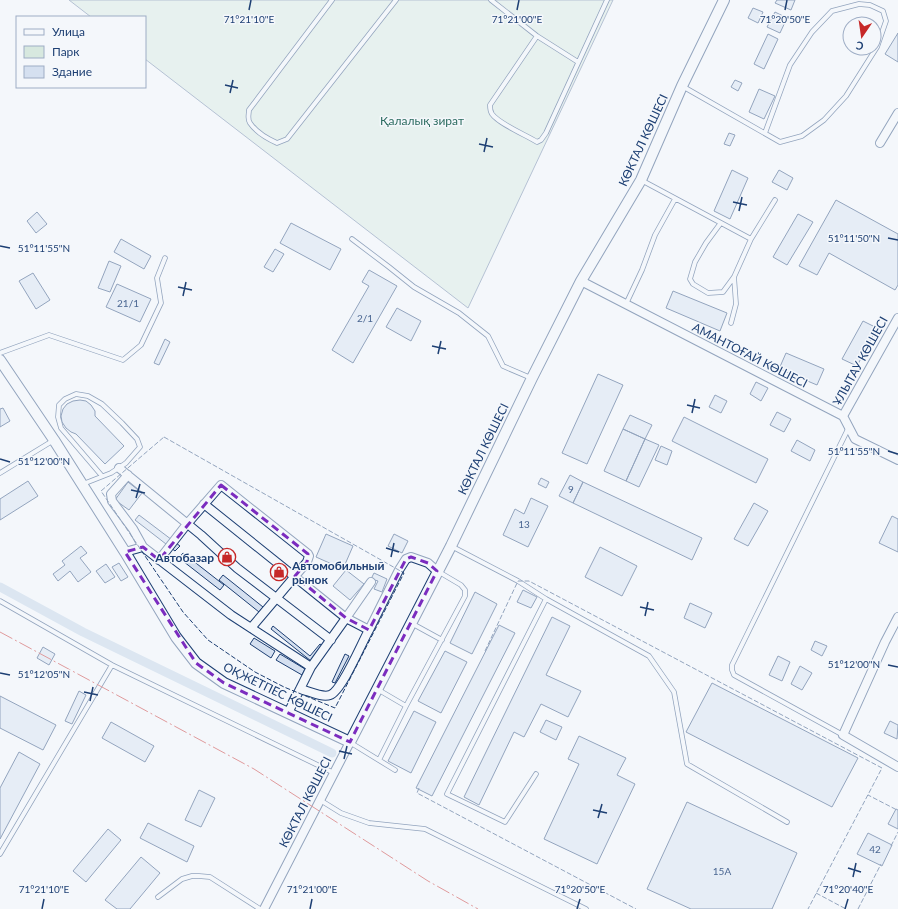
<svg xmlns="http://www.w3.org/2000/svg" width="898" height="909" viewBox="0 0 898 909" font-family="Lato,sans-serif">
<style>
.green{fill:#d7e8df;stroke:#687fa3}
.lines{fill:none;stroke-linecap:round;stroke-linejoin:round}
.canal{stroke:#bed0e5;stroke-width:9}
.building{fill:#d5e0f0;stroke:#1d3f73}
.service-casing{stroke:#1d3f73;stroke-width:5.5}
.minor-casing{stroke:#1d3f73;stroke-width:10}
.tertiary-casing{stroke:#1d3f73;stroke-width:12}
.service{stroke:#f4f7fb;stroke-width:4}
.minor{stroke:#f4f7fb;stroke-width:8}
.tertiary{stroke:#f4f7fb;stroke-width:10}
.fence{stroke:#1d3f73;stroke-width:1;stroke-dasharray:5 2;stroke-linecap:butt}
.power{stroke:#c62828;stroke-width:1;stroke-dasharray:14 3 2 3;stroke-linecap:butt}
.marked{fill:none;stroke:#7b2cbf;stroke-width:3;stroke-dasharray:8 5;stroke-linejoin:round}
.ticks{fill:none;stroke:#1d3f73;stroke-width:1.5}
.labels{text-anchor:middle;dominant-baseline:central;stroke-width:3;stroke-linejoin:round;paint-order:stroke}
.number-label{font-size:10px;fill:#4b6792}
.park-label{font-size:12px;fill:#2c6c60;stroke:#f4f7fb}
.street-label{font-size:12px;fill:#1d3f73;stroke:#f4f7fb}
.poi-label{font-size:12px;font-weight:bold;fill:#1d3f73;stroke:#f4f7fb;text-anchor:end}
.ticks-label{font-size:10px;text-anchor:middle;fill:#1d3f73;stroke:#f4f7fb;stroke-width:3;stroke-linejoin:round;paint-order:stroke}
</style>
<rect width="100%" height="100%" fill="#f4f7fb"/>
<path class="green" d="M69,0H613L468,308L145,59V17H91Z"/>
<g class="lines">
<path class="canal" d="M0,587L83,632L332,753"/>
</g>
<path class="building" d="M777,0H795L791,10L775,3Z
M753,8L763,12L758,23L748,18Z
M775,12L787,18L780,33L767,27Z
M898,33V62L885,54Z
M768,34L778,39L764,69L754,64Z
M735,80L742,83L738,91L731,87Z
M759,89L775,96L764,119L749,112Z
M729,133L735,135L730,146L724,144Z
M732,170L748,178L730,219L714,211Z
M779,170L793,178L787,190L772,182Z
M836,200L898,234V285L895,290L829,253L817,275L799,266Z
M37,212L47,224L36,233L27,221Z
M798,214L813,222L787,265L773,257Z
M291,223L341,249L330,270L280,243Z
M121,239L151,256L144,269L114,252Z
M275,249L284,254L273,272L264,267Z
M109,261L121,266L110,292L98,288Z
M369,270L397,286L353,363L332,350L369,286L362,282Z
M33,273L50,300L36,309L19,281Z
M117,284L151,299L140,322L106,307Z
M673,291L727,313L720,331L666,308Z
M397,308L421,321L411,341L386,327Z
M863,321L877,328L857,366L842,359Z
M165,339L170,342L159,365L154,363Z
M786,353L824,369L817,385L779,369Z
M598,374L623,385L587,464L562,453Z
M756,382L768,388L761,401L750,394Z
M715,395L727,401L721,413L709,407Z
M80,400L86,401L91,405L95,411V416L124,446L105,464L76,434L71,432L66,428L62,422L61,416L63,409L67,404L73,401Z
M3,408L10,421L0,427V409Z
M777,412L791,419L784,432L770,425Z
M630,415L652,425L645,439L623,429Z
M684,417L768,459L756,483L672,441Z
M623,429L645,439L626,481L604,471Z
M645,439L659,445L639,487L626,481Z
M797,440L815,450L810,461L791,451Z
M661,446L672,451L667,465L655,460Z
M570,475L583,482L573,503L559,496Z
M541,478L549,482L546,488L538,484Z
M28,481L38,496L0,520V499Z
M128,482L142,493L129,510L115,500Z
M583,482L702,538L692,560L573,503Z
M531,498L548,506L528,547L503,535L515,509L524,514Z
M754,503L768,511L748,546L734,539Z
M139,515L180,546L175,551L135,520Z
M892,516L898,519V552L879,543Z
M326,534L353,546L343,569L316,557Z
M394,534L408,541L402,553L388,546Z
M81,546L87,553L80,558L91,572L78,582L70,571L58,581L53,574L65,565L62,561Z
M600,547L637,566L622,596L585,577Z
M183,553L224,585L220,590L179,558Z
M119,563L128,577L121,581L112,567Z
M106,564L115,577L105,583L96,571Z
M346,570L364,584L350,600L333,586Z
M374,573L387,579L382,592L374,589L378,581L371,579Z
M223,575L263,607L259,612L219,580Z
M523,590L537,597L531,608L517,602Z
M475,592L497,604L472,654L450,643Z
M690,603L712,613L705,628L684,618Z
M552,617L570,626L546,675L581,691L568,717L541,704L524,737L514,732L479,805L464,797Z
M499,625L515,633L432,796L416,788Z
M273,626L310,656L320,644L323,646L311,661L271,629Z
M254,638L275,651L271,658L250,644Z
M815,641L827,646L822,656L811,650Z
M43,647L55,654L49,665L37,658Z
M445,651L467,662L441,713L418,701Z
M280,654L305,669L302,675L276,660Z
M345,654L349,656L335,683L332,682Z
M778,656L790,662L782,681L769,675Z
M800,666L812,673L802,690L791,684Z
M712,683L858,758L832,807L686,732Z
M79,691L86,695L72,724L65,721Z
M0,696L56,725L43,750L0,728Z
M414,711L436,722L411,773L388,761Z
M546,720L562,727L556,740L540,732Z
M890,721L898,725L897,739L884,733Z
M111,722L154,746L145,762L102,738Z
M579,736L626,758L617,775L635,784L597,864L544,839L579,764L568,759Z
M19,752L40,764L0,839V788Z
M199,790L215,798L201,827L185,820Z
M687,802L797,853L772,909H691L647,889Z
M896,809L898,810V829L888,824Z
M148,823L194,846L187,862L140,838Z
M108,829L121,840L86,882L73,871Z
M868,833L892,845L882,866L857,854Z
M141,857L160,873L130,909H117L105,900Z"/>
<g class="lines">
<defs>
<path id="service" d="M332,0L249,110C249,114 247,119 250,123C256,132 268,139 277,143L287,139L396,0
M491,0L537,36L578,62
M537,36L490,105C490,108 490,111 492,114C499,124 526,135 537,142L541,140L546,133L607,0
M682,86L780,142L802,136L824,120L846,96L877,47L886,21L883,11L870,5L859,4L832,11L812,32L790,65L765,133
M641,180L751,239
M720,224L706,243L695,262L690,279L693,284L708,293L723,292L734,277L751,239L775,200
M352,239L389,267L414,287L459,313L488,336L503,366L531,378
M626,304L642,270L655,235L675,199
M731,323L736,304L734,277
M0,353L49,335L123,360L141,345L161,303L157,278L165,258
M0,473L54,440
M83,484L111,473L126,463L140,447L137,439L122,423L102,404L88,396L76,394L65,399L59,405L58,417L61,428L102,476
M451,546L518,581L546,599L649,656L674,692L687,764L787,822
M0,601L112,665L334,773
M411,623L442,640
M377,689L406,706
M843,735L734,675L732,670V665L849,427
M351,743L395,770
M379,760L406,706L465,596V590L461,585L439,572
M536,774L505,822L447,794L546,599
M320,800L341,813L369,823L425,829L586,909
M0,854L112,665
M158,897L182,879L192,876H199L210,877L260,909"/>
<path id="minor" d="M880,143L898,113
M581,281L843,416L855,439L898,460
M843,416L898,318
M119,468L201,535L237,568L331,640
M128,475L111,494L112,501L133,529L143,547
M204,504L346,618L371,582
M125,552L143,547L231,615L311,667L346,618L369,630L399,570L406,559L411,557L428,563L437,571
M159,560L187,524L221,485L308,554L309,556L307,562L251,628
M898,617L885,642L843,735L898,767
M300,689C309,691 322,698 330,695C342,691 362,642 369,630
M288,713L311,667
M264,909L350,742"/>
<path id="tertiary" d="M0,360L54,440L125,552L176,637L196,663L224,683L350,742L451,546L532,378L581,281L641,180L682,86L724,0"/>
</defs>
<use href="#service" class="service-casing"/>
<use href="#minor" class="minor-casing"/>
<use href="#tertiary" class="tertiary-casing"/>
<use href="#service" class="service"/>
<use href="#minor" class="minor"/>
<use href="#tertiary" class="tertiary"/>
<path class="fence" d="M164,437L404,573L335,708L284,687L255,672L208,640L183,612L101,491Z
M485,651L518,581H529L882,768L808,909
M419,788L417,793L636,909
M867,796L868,795L897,810
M891,846L898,832
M816,893L846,909
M858,909L881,864"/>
<path class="power" d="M0,632L254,769L428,881L478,909"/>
</g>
<path d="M0 0H898V909H0ZM221,485L308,554L307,562L295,576L346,618L369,630L406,559L411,557L428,563L437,571L350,742L224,683L196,663L125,552L143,547L159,560Z" fill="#f4f7fb" fill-opacity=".55" fill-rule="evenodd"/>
<path class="marked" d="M221,485L308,554L307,562L295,576L346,618L369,630L406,559L411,557L428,563L437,571L350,742L224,683L196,663L125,552L143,547L159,560Z"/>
<path class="ticks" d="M249,10L251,0M517,10L519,0M785,10L787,0M225,85L238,88M230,93L233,80M479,144L493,147M484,152L487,138M733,202L747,205M739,211L742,197M888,238L898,240M0,246L10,248M178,287L192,290M183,296L186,282M432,346L446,349M438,354L441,341M687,405L700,408M692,413L695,399M888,451L898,454M0,459L10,462M131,490L145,493M136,498L140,484M386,548L399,552M391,557L394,543M640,607L654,610M645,616L648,602M888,665L898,667M0,673L10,675M84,692L98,695M90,701L93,687M339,751L352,754M344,759L347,746M593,810L607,813M598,818L602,804M848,868L861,872M853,877L856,863M42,909L44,899M310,909L312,899M577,909L580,899M845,909L848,899"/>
<defs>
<symbol id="shop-ring" viewBox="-11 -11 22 22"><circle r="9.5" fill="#f4f7fb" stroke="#c62828" stroke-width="1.5"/><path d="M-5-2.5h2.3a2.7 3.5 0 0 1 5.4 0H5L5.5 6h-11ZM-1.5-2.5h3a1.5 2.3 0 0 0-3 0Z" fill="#c62828"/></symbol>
</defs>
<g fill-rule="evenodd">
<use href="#shop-ring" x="217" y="547" width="20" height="20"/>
<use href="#shop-ring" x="269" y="562" width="20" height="20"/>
</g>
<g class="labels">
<g class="number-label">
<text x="128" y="303">21/1</text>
<text x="365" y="318">2/1</text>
<text x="571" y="489">9</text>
<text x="524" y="524">13</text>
<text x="875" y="849">42</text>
<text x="722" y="871">15А</text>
</g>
<g class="park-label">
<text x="422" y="120">Қалалық зират</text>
</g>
<g class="street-label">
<text transform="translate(643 140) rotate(-65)">КӨКТАЛ КӨШЕСІ</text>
<text transform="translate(750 355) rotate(27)">АМАНТОҒАЙ КӨШЕСІ</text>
<text transform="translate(860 361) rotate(-61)">ҰЛЫТАУ КӨШЕСІ</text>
<text transform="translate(483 449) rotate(-64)">КӨКТАЛ КӨШЕСІ</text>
<text transform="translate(278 692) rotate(26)">ОҚЖЕТПЕС КӨШЕСІ</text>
<text transform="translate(305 802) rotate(-63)">КӨКТАЛ КӨШЕСІ</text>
</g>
<g class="poi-label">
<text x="214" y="557">Автобазар</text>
<text x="292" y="565" text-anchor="start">Автомобильный<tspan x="292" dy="14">рынок</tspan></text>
</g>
</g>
<g class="ticks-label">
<text x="249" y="23">71°21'10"E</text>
<text x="517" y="23">71°21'00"E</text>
<text x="785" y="23">71°20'50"E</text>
<text x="854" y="242">51°11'50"N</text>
<text x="44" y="252">51°11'55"N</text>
<text x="854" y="455">51°11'55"N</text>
<text x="44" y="465">51°12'00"N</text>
<text x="854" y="668">51°12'00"N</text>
<text x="44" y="678">51°12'05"N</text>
<text x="44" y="893">71°21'10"E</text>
<text x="312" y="893">71°21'00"E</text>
<text x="580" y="893">71°20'50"E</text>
<text x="848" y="893">71°20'40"E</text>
</g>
<rect x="16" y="16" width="130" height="72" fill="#f4f7fb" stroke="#9eadc5"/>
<rect x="24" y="29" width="20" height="6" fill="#f4f7fb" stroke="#9eadc5"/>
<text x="52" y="36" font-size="12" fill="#1d3f73">Улица</text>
<rect x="24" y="46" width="20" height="12" fill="#d7e8df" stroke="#9eadc5"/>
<text x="52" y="56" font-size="12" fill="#1d3f73">Парк</text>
<rect x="24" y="66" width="20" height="12" fill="#d5e0f0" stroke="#9eadc5"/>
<text x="52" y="76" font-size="12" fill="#1d3f73">Здание</text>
<g transform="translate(862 36) rotate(193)"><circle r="19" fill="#f4f7fb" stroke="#9eadc5"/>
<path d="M0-3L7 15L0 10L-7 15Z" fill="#c62828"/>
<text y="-6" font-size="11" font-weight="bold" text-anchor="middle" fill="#1d3f73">С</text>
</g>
</svg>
